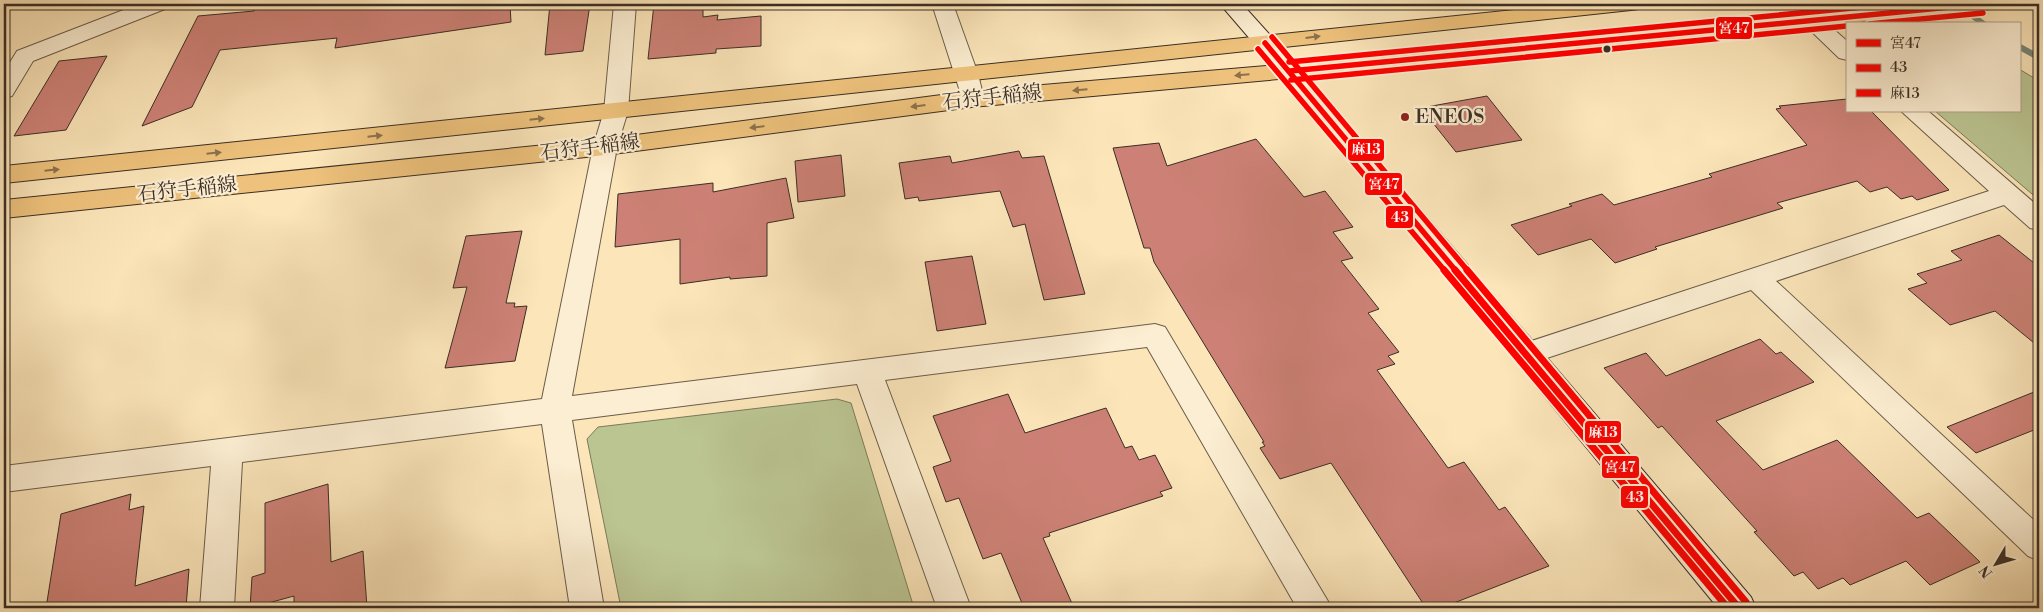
<svg xmlns="http://www.w3.org/2000/svg" width="2043" height="612" viewBox="0 0 2043 612" font-family="'Libre Bodoni','Noto Serif JP',serif">
<style>
.green{fill:#bbc592;stroke:#7b7a5b}
.lines{fill:none;stroke-linecap:round;stroke-linejoin:round}
.stream{fill:#778577;fill-rule:evenodd}
.building{fill:#cd8176;stroke:#3b2e24}
.street-casing{stroke:#6b5c49;stroke-width:2}
.secondary-casing{stroke:#3b2e24;stroke-width:2}
.primary-casing{stroke:#3b2e24;stroke-width:2}
.street{fill:#fceed2;fill-rule:evenodd}
.secondary{fill:#fceed2;fill-rule:evenodd}
.primary{fill:#eec27c;fill-rule:evenodd}
.bus-1-far1-casing{stroke:#fceed2;stroke-width:9}
.bus-1-casing{stroke:#fceed2;stroke-width:11}
.bus-2-far1-casing{stroke:#fceed2;stroke-width:9}
.bus-2-casing{stroke:#fceed2;stroke-width:11}
.bus-3-far1-casing{stroke:#fceed2;stroke-width:9}
.bus-3-casing{stroke:#fceed2;stroke-width:11}
.bus-1-far1{stroke:#f00;stroke-width:5.5}
.bus-1{stroke:#f00;stroke-width:7}
.bus-2-far1{stroke:#f00;stroke-width:5.5}
.bus-2{stroke:#f00;stroke-width:7}
.bus-3-far1{stroke:#f00;stroke-width:5.5}
.bus-3{stroke:#f00;stroke-width:7}
.oneway{fill:#8c714c}
.bus-dot{fill:#3b2e24;stroke:#fceed2;stroke-width:2}
.poi-dot{fill:#8f2418;stroke:#fceed2;stroke-width:2}
.labels{text-anchor:middle;dominant-baseline:central;stroke-width:4.5;stroke-linejoin:round;paint-order:stroke}
.street-label{font-size:20px;fill:#3b2e24;stroke:#fceed2}
.poi-label{font-size:20px;fill:#3b2e24;stroke:#fceed2;text-anchor:start}
.line-badge{stroke:#fceed2;stroke-width:2}
.badge-label{font-size:14px;text-anchor:middle;font-weight:bold;fill:#fff}
</style>
<rect width="100%" height="100%" fill="#fbe5b9"/>
<filter id="stains"><feTurbulence type="fractalNoise" baseFrequency=".004" numOctaves="4"/><feColorMatrix values="0 0 0 0 .2 0 0 0 0 .09 0 0 0 0 .02 0 0 0 .5 -.17"/></filter>
<radialGradient id="worn" r=".72"><stop offset=".6" stop-color="#630" stop-opacity="0"/><stop offset="1" stop-color="#630" stop-opacity=".3"/></radialGradient>
<path class="green" d="M2019,69L2039,81V200L1935,111H2019Z
M837,399L851,403L914,608H621L587,439L598,427Z"/>
<g class="lines">
<path class="stream" d="M1950,4H1960L1989,24H1979Z
M2019,43L2039,54V61L2019,50Z"/>
</g>
<path class="building" d="M257,4H510L511,22L335,48L337,38L220,50L192,107L142,126L198,16L254,11Z
M550,4H590L583,51L545,55Z
M654,4H703V17L718,15L717,20L761,16V46L716,49V53L648,59Z
M107,56L66,130L14,136L59,61Z
M1487,96L1522,140L1456,152L1421,108Z
M1847,99V111H1871L1949,190L1917,200L1912,196L1901,199L1887,187L1870,192L1857,181L1777,203L1783,208L1655,247L1657,249L1615,263L1591,239L1538,255L1511,225L1572,206L1569,204L1602,194L1614,205L1712,177L1709,174L1807,145L1776,109L1781,108L1779,106Z
M1256,139L1304,197L1325,191L1353,227L1333,232L1353,258L1341,261L1379,309L1368,313L1399,352L1388,356L1395,364L1377,370L1448,468L1464,462L1499,510L1505,507L1549,566L1441,608H1426L1331,463L1280,479L1260,448L1265,446L1262,442H1264L1154,262L1150,248H1144L1113,148L1159,143L1167,166Z
M1019,151L1022,158L1044,156L1085,294L1044,300L1025,224L1013,227L1000,191L919,201L918,197L905,199L899,163L950,156L952,163Z
M841,155L845,196L798,202L795,161Z
M786,178L794,218L767,223V276L730,279V277L680,284V239L615,247L618,194L713,183V192Z
M522,231L506,303H515L514,307L527,306L515,361L445,368L467,287L453,288L466,236Z
M1999,235L2039,267V347L1995,311L1950,325L1908,289L1927,283L1917,274L1962,260L1951,251Z
M972,256L986,324L937,331L925,262Z
M1760,339L1776,354L1781,352L1814,382L1716,421L1763,470L1837,440L1917,518L1929,513L1980,562L1930,585L1906,561L1850,585L1843,578L1818,589L1803,572L1794,576L1754,532L1757,531L1662,426L1658,428L1604,368L1646,353L1666,376Z
M2039,390V428L1976,453L1947,427Z
M1008,394L1025,433L1106,408L1125,448L1132,446L1139,460L1155,455L1172,488L1160,492L1163,496L1049,533L1050,536L1043,538L1074,608H1024L1001,553L983,559L959,498L946,502L933,467L951,461L933,416Z
M328,484L331,562L363,551L367,608H294V596L250,608L252,577L265,573V503Z
M131,494L129,510L144,506L135,586L189,569L186,608H46L61,514Z"/>
<g class="lines">
<defs>
<path id="street" d="M139,4H168L165,9L33,61L12,96L4,98V72L17,51Z
M614,4H636L628,111L617,147L572,396L1155,324L1165,327L1332,608H1297L1147,347L885,380L971,608H937L857,384L572,420L604,608H570L542,424L242,462L234,608H200L211,466L4,492V466L542,399L593,147L604,111Z
M932,4H953L978,74L984,99L980,104L972,107L964,104Z
M1783,4H1805L1847,41V60L1839,58Z
M1901,111H1928L2039,207V230L2030,228L2004,205L1776,281L2039,525V561L2028,556L1751,290L1526,365L1516,362L1512,354L1516,346L1989,191Z"/>
<path id="secondary" d="M1220,4H1242L1298,66L1751,597L1756,608H1718L1282,76Z"/>
<path id="primary" d="M1572,4H1642L1639,9L1631,10L4,183V166Z
M1918,4H1993L1990,9L1982,10L1290,78L972,107L605,155L4,218V200L605,139L972,91L1290,64Z"/>
</defs>
<use href="#street" class="street-casing"/>
<use href="#secondary" class="secondary-casing"/>
<use href="#primary" class="primary-casing"/>
<use href="#street" class="street"/>
<use href="#secondary" class="secondary"/>
<use href="#primary" class="primary"/>
<defs>
<path id="bus-1-far1" d="M1265,43L1456,271
M1290,71L1982,4"/>
<path id="bus-1" d="M1455,270L1739,608"/>
<path id="bus-2-far1" d="M1869,24L1983,13
M1258,49L1445,271
M1291,80L1847,26"/>
<path id="bus-2" d="M1444,270L1728,608"/>
<path id="bus-3-far1" d="M1272,37L1468,271
M1289,62L1894,4"/>
<path id="bus-3" d="M1467,270L1746,602"/>
</defs>
<use href="#bus-1-far1" class="bus-1-far1-casing"/>
<use href="#bus-1" class="bus-1-casing"/>
<use href="#bus-2-far1" class="bus-2-far1-casing"/>
<use href="#bus-2" class="bus-2-casing"/>
<use href="#bus-3-far1" class="bus-3-far1-casing"/>
<use href="#bus-3" class="bus-3-casing"/>
<use href="#bus-1-far1" class="bus-1-far1"/>
<use href="#bus-1" class="bus-1"/>
<use href="#bus-2-far1" class="bus-2-far1"/>
<use href="#bus-2" class="bus-2"/>
<use href="#bus-3-far1" class="bus-3-far1"/>
<use href="#bus-3" class="bus-3"/>
</g>
<defs><path id="oneway-solid" d="M-6-.8H1V-3.2L6.5 0L1 3.2V.8H-6Z" transform="scale(1.25)"/></defs>
<g class="oneway">
<use href="#oneway-solid" transform="translate(1313 37) rotate(-7)"/>
<use href="#oneway-solid" transform="translate(1242 75) rotate(175)"/>
<use href="#oneway-solid" transform="translate(1080 90) rotate(175)"/>
<use href="#oneway-solid" transform="translate(918 106) rotate(173)"/>
<use href="#oneway-solid" transform="translate(537 119) rotate(-6)"/>
<use href="#oneway-solid" transform="translate(757 127) rotate(173)"/>
<use href="#oneway-solid" transform="translate(375 136) rotate(-6)"/>
<use href="#oneway-solid" transform="translate(214 153) rotate(-6)"/>
<use href="#oneway-solid" transform="translate(52 170) rotate(-6)"/>
</g>
<circle class="bus-dot" cx="1607" cy="49" r="4.5"/>
<circle class="poi-dot" cx="1405" cy="117" r="5"/>
<g class="labels">
<g class="street-label">
<text transform="translate(992 98) rotate(-6)">石狩手稲線</text>
<text transform="translate(590 148) rotate(-7)">石狩手稲線</text>
<text transform="translate(187 190) rotate(-6)">石狩手稲線</text>
</g>
<g class="poi-label">
<text x="1415" y="117">ENEOS</text>
</g>
</g>
<g class="line-badge">
<rect x="1715" y="16" width="38" height="24" rx="5" fill="#f00"/>
<rect x="1347" y="138" width="38" height="24" rx="5" fill="#f00"/>
<rect x="1364" y="172" width="39" height="24" rx="5" fill="#f00"/>
<rect x="1385" y="205" width="29" height="24" rx="5" fill="#f00"/>
<rect x="1584" y="420" width="38" height="24" rx="5" fill="#f00"/>
<rect x="1601" y="455" width="39" height="24" rx="5" fill="#f00"/>
<rect x="1620" y="485" width="29" height="24" rx="5" fill="#f00"/>
</g>
<g class="badge-label">
<text x="1734" y="33">宮47</text>
<text x="1366" y="154">麻13</text>
<text x="1384" y="189">宮47</text>
<text x="1400" y="222">43</text>
<text x="1603" y="437">麻13</text>
<text x="1620" y="472">宮47</text>
<text x="1635" y="502">43</text>
</g>
<rect width="2043" height="612" fill="none" stroke="#fbe5b9" stroke-width="20"/>
<rect x="5" y="5" width="2033" height="602" fill="none" stroke="#3b2e24" stroke-width="2.5"/>
<rect x="10" y="10" width="2023" height="592" fill="none" stroke="#3b2e24"/>
<rect x="1846" y="22" width="175" height="90" fill="#fceed2" stroke="#afa18c"/>
<rect x="1856" y="39" width="25" height="8" fill="#ff0000" stroke="#afa18c"/>
<text x="1890" y="48" font-size="15" fill="#3b2e24">宮47</text>
<rect x="1856" y="64" width="25" height="8" fill="#ff0000" stroke="#afa18c"/>
<text x="1890" y="72" font-size="15" fill="#3b2e24">43</text>
<rect x="1856" y="89" width="25" height="8" fill="#ff0000" stroke="#afa18c"/>
<text x="1890" y="98" font-size="15" fill="#3b2e24">麻13</text>
<g transform="translate(1996 564) rotate(232)" stroke="#fceed2" stroke-width="4" paint-order="stroke">
<path d="M0-4L9 19L0 12L-9 19Z" fill="#3b2e24"/>
<text y="-8" font-size="14" font-weight="bold" text-anchor="middle" fill="#3b2e24">N</text>
</g>
<rect width="100%" height="100%" filter="url(#stains)"/>
<rect width="100%" height="100%" fill="url(#worn)"/>
</svg>
